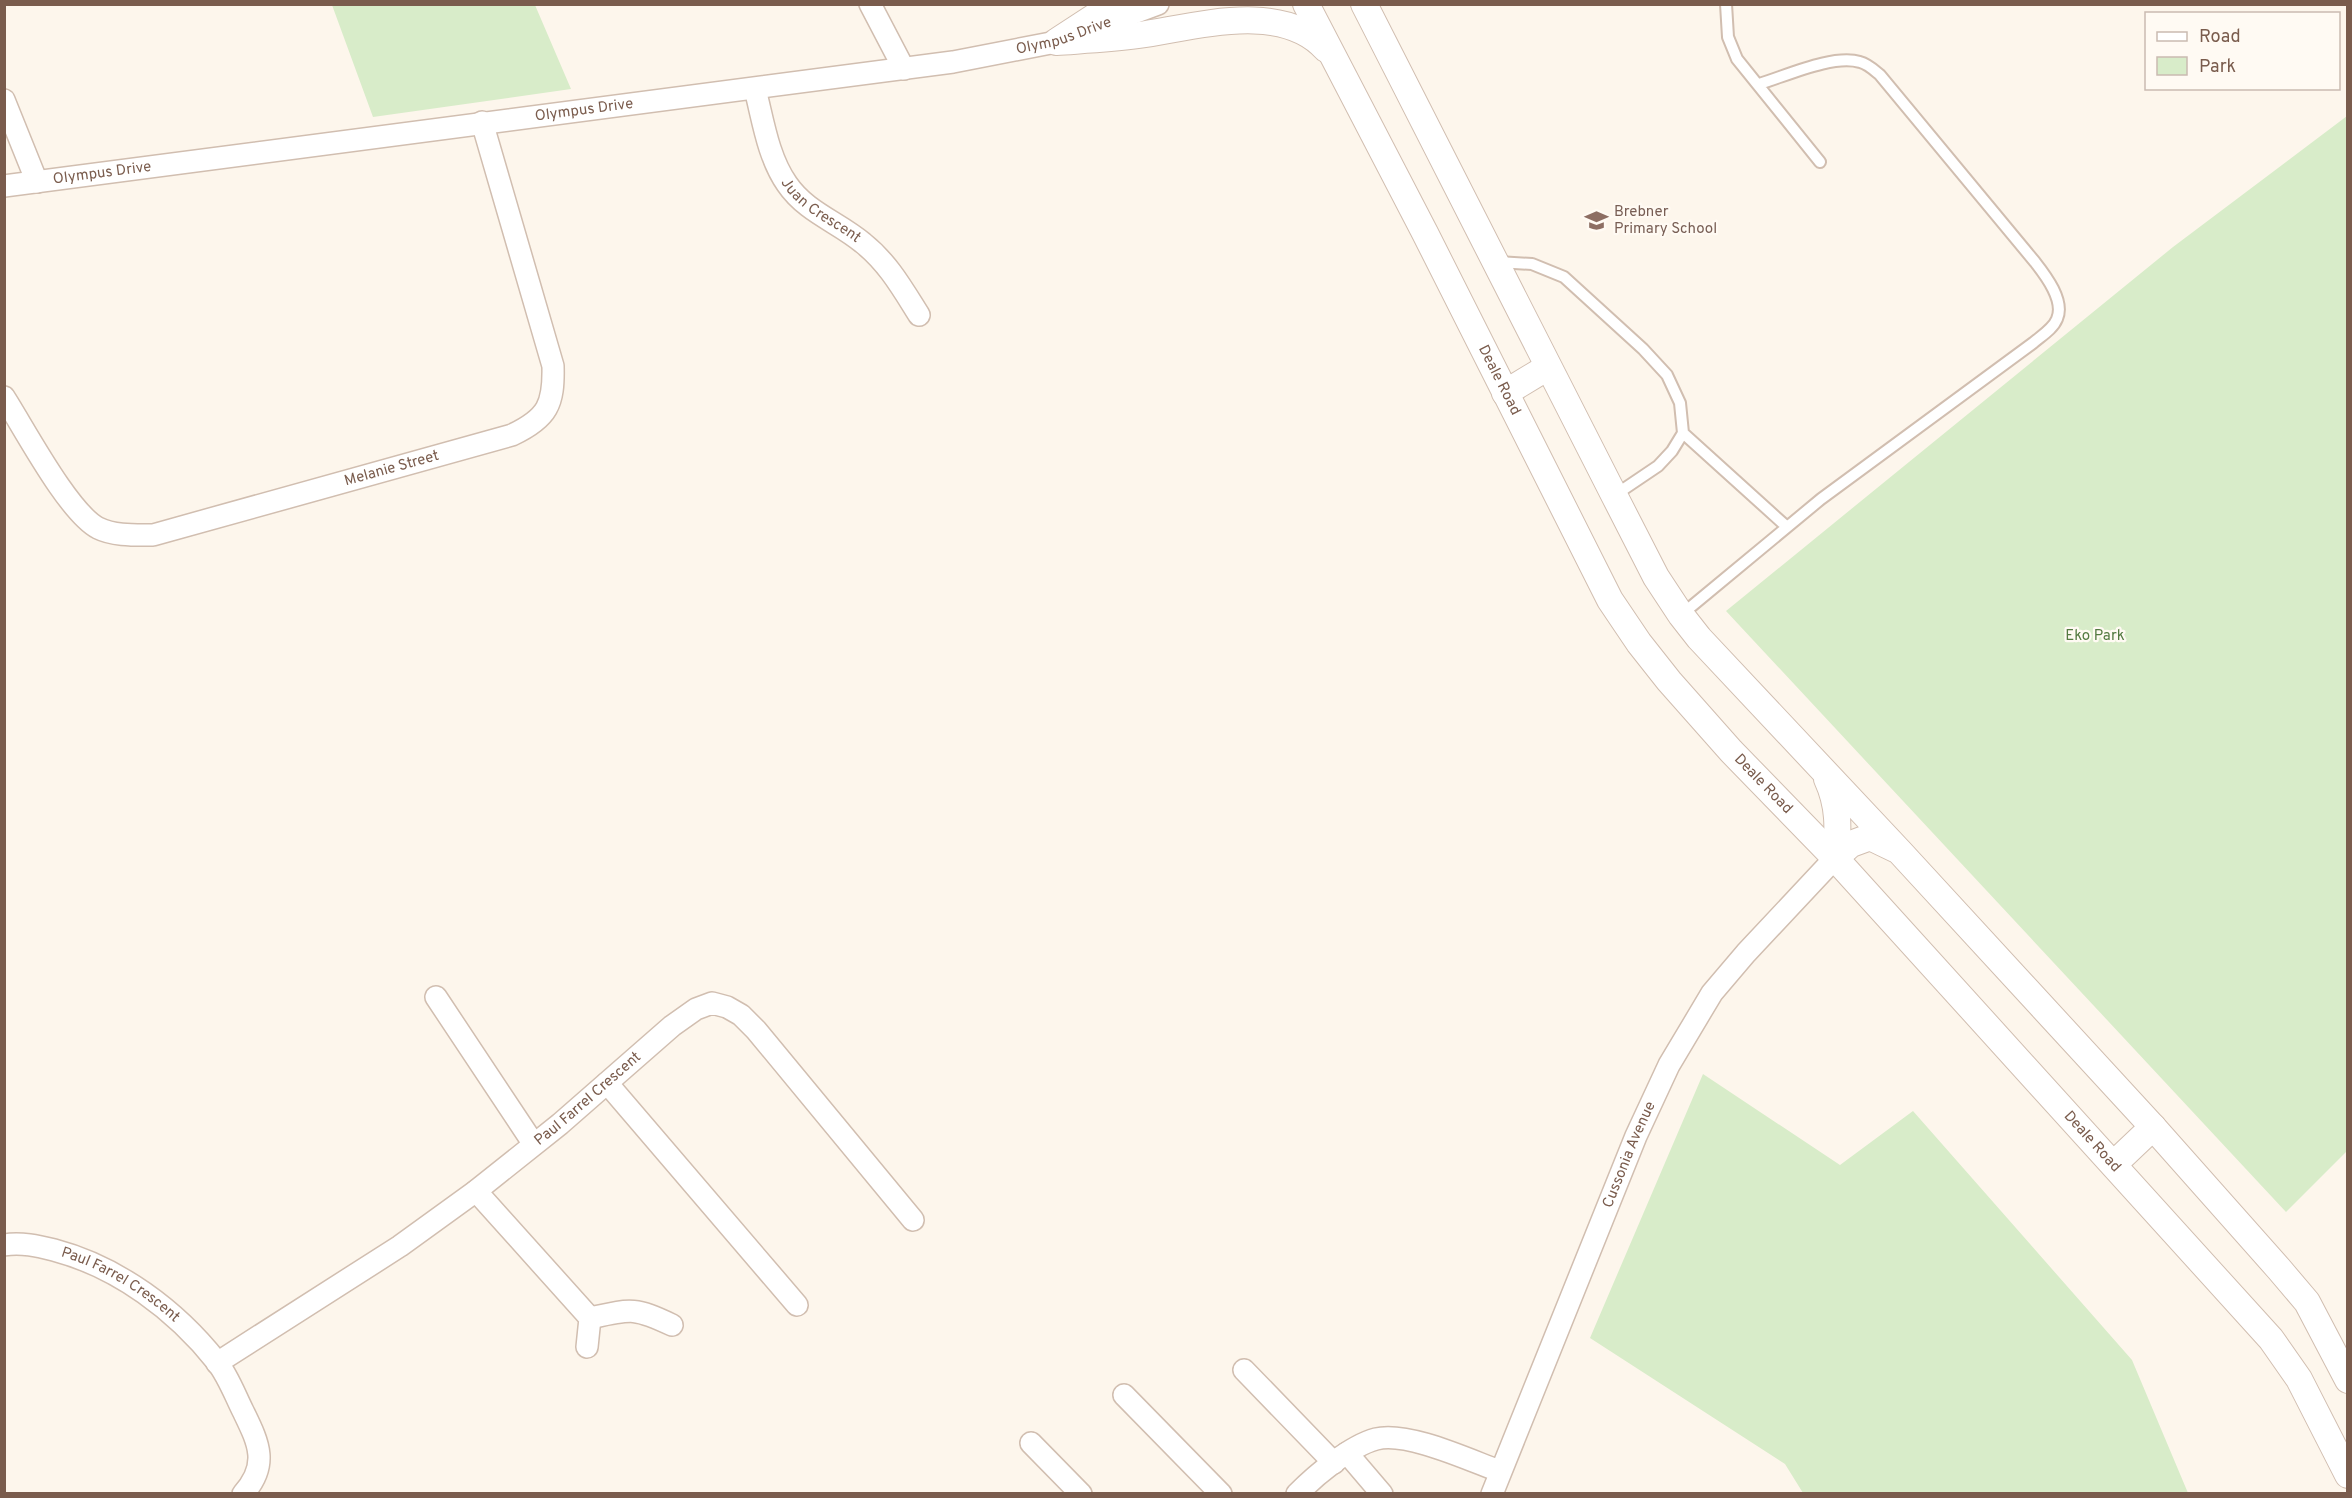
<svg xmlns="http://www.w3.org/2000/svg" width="2352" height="1498" viewBox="0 0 2352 1498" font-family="Overpass,sans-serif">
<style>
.green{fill:#d8ecc9}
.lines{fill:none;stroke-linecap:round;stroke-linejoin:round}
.service-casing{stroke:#d1beb0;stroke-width:14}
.minor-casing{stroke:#d1beb0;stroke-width:24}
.tertiary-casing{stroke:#d1beb0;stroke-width:28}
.service{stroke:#fff;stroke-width:10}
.minor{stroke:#fff;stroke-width:21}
.tertiary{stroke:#fff;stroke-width:26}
.labels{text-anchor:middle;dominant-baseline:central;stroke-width:4.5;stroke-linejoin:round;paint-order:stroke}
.street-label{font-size:15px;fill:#7a5c4d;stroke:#fffaf3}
.education-label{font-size:15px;fill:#785e54;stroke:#fffaf3;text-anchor:start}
.park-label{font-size:15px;fill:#537a41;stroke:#fffaf3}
</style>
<rect width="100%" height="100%" fill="#fdf6ec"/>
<path class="green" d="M332,5H535L571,89L373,117Z
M2347,116V1151L2286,1212L1726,611L2173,247Z
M1703,1074L1840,1165L1913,1111L2132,1360L2188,1493H1803L1785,1464L1590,1338Z"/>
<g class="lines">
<defs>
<path id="service" d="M1726,4L1728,37L1737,59L1820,162
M1498,262L1532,264L1564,277L1643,349L1667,375L1680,403L1683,433L1672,451L1658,466L1615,495
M1683,433L1787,527
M1681,615L1821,499L2033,343C2041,336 2053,329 2057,319C2065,301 2046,276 2035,262L1880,75C1874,70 1868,64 1860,62C1833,54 1786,76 1759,84"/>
<g id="minor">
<path d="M870,4L904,69"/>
<path id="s1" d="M755,89C763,120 768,157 787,184C806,212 838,222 863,243C888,263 902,288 919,315"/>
<path d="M4,100L37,182"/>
<path id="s2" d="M4,186L953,62L1056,42L1158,4"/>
<path id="s3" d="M4,397C24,428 68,512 98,528C114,536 135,535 153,535L512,435C548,418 554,404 553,366L482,122"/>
<path d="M436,997L533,1143"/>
<path d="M607,1083L797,1305"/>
<path d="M476,1191L590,1318L587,1347"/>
<path id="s4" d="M4,1245C21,1242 38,1246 54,1250C118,1267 176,1310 217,1362C228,1376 235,1395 243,1411C258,1442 270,1464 243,1494"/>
<path d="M590,1318C631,1309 634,1307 672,1325"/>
<path id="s5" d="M217,1363L400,1246L476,1191L560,1124L672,1026L696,1009L712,1003L727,1007L741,1015L756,1030L913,1220"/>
<path d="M1244,1370L1334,1463"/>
<path d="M1124,1395L1221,1494"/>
<path d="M1031,1443L1081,1494"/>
<path d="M1347,1453L1382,1494"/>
<path d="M1297,1494C1316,1475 1350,1446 1376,1439C1407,1431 1469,1460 1499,1471"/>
<path id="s6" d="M1492,1494L1636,1136L1669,1065L1712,993L1746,953L1835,858"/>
</g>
<g id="tertiary">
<path id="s7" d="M1306,4L1425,233L1610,600L1639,643L1669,681L1731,751L1835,858L2271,1339L2299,1379L2348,1475"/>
<path d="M1364,4L1614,495L1656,577L1681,615L1699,638L1900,852L2153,1127L2279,1269L2307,1302L2348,1380"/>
<path d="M1059,40L1114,4"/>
<path d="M1056,42C1084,40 1111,39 1139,35C1195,27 1282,0 1326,49"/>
<path d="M1505,393L1548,367"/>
<path d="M1827,779C1839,805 1839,829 1835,858"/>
<path d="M1835,858L1851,844L1870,837L1895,849"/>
<path d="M2114,1164L2153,1127"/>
</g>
</defs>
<use href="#service" class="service-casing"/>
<use href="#minor" class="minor-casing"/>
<use href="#tertiary" class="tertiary-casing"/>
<use href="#service" class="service"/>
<use href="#minor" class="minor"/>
<use href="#tertiary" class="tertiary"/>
</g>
<defs>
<symbol id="school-bare" viewBox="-9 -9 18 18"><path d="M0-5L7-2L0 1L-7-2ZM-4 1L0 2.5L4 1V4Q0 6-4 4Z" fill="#8d6e63" stroke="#fffaf3" stroke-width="2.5" paint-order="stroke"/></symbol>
</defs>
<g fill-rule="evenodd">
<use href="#school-bare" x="1580" y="204" width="33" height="33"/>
</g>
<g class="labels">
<g class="street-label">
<text stroke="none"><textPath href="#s2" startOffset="1071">Olympus Drive</textPath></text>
<text stroke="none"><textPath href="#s2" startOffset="585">Olympus Drive</textPath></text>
<text stroke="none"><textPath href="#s2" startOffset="99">Olympus Drive</textPath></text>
<text stroke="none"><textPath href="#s1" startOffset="144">Juan Crescent</textPath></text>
<text stroke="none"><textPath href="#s7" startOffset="423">Deale Road</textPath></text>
<text stroke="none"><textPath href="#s3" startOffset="466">Melanie Street</textPath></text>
<text stroke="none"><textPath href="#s7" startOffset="909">Deale Road</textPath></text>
<text stroke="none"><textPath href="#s5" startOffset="456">Paul Farrel Crescent</textPath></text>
<text stroke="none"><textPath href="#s7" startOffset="1395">Deale Road</textPath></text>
<text stroke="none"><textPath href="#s6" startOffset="366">Cussonia Avenue</textPath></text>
<text stroke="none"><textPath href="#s4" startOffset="126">Paul Farrel Crescent</textPath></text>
</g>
<g class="education-label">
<text x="1614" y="212">Brebner<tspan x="1614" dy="17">Primary School</tspan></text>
</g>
<g class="park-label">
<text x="2095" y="636">Eko Park</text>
</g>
</g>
<rect width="2352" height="1498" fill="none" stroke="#7a5c4d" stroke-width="12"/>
<rect x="2145" y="12" width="195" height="78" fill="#fffaf3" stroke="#cabbb1" stroke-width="1.5"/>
<rect x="2157" y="32" width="30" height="9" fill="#ffffff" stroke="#cabbb1" stroke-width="1.5"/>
<text x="2199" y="42" font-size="18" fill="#7a5c4d">Road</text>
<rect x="2157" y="57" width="30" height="18" fill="#d8ecc9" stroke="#cabbb1" stroke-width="1.5"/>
<text x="2199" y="72" font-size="18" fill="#7a5c4d">Park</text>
</svg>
